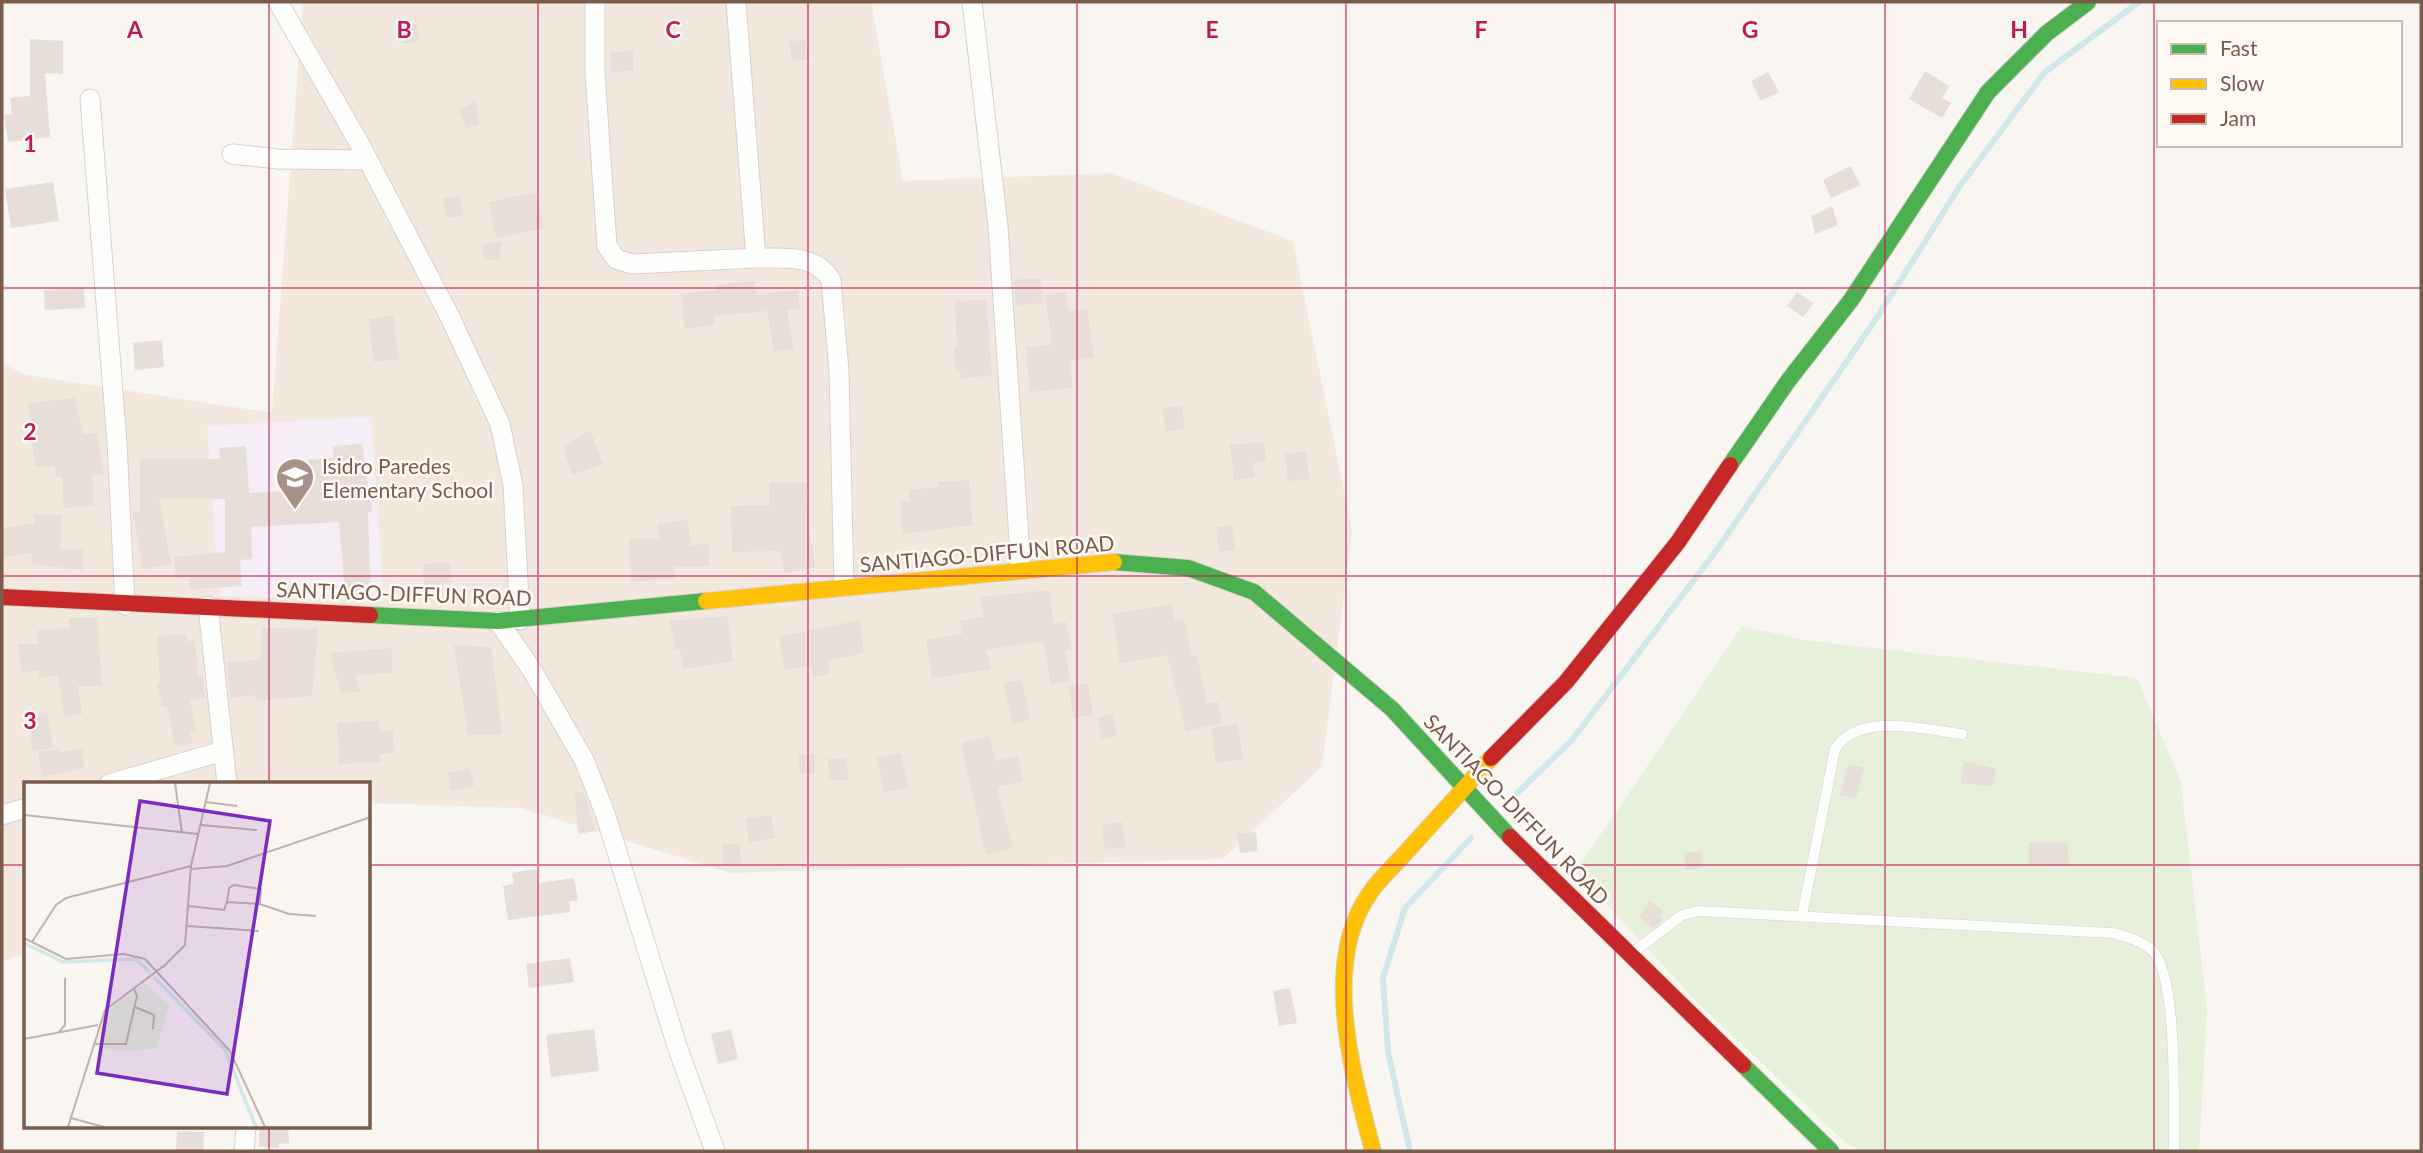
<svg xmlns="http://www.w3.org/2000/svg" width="2423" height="1153" viewBox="0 0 2423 1153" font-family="Lato,sans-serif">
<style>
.residential{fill:#f2e8de}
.education{fill:#f6eef6}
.green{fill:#e7f0db}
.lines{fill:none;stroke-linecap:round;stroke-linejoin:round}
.stream{stroke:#d0e8ea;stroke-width:6}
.building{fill:#e6ded7}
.lane-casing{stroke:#d7d1cb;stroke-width:11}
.street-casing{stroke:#d7d1cb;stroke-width:21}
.fast-casing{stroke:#d9d2cb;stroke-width:18}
.slow-casing{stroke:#d9d2cb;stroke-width:18}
.jam-casing{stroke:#d9d2cb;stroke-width:18}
.lane{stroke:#fefefd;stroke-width:10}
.street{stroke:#fefefd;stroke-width:19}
.fast{stroke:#4caf50;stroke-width:16}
.slow{stroke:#ffc107;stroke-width:16}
.jam{stroke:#c62828;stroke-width:16}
.grid{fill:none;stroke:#c2185b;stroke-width:2;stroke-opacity:0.55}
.labels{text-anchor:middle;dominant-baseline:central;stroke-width:5;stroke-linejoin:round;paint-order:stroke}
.poi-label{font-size:21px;fill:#7a5c4d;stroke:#fffaf3;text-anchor:start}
.street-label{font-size:21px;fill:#7a5c4d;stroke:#fffaf3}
.inset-river{fill:none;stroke:#d0e8ea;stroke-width:3.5}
.inset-road{fill:none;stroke:#c2b3aa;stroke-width:2}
.view{fill:#7b2cbf;fill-opacity:0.15;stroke:#7b2cbf;stroke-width:3.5}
.inset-edge{fill:none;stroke:#7a5c4d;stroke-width:3.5}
.grid-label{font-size:23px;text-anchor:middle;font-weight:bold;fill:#c2185b;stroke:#fffaf3;stroke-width:5;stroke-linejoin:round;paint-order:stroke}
</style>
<rect width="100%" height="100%" fill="#f9f5f0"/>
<path class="residential" d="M303,2H871L903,181L1111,173L1293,241L1352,531L1322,767L1222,859L730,873L521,808L369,803V784H26V954L2,961V363L26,375L272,413Z"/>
<path class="education" d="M371,417L384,601L219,596L207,426Z"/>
<path class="green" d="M1742,626L1803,640L2137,678L2181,782L2207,1010L2199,1151H1862L1847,1144L1696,1001L1576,871Z"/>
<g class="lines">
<path class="stream" d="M1508,802L1572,740L1713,555L1876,319L1960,186L2045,72L2139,2
M1410,1151L1388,1052L1383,978L1405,908L1471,838"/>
</g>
<path class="building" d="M415,23L420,40L403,44L399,27Z
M30,39L63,41V74L45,73L50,137L8,142L4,115L12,114L10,98L30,96Z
M806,39L809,59L792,61L789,42Z
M633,51V71L611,72L610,52Z
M1925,71L1949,86L1942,98L1951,103L1942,118L1909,99Z
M1768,72L1779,92L1761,101L1751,81Z
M476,101L479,124L466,129L459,110Z
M1851,166L1860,185L1831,198L1823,180Z
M53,182L59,221L11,228L5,189Z
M536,192L544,228L496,238L489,202Z
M460,195L464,215L447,218L443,199Z
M1832,206L1838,225L1815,234L1811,216Z
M501,241L500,260L484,259L482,245Z
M1041,278L1043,303L1016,305L1014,280Z
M755,281L756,295L797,290L800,308L787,310L794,349L774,352L767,311L714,316L715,325L685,329L681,294L716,290V285Z
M84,288L85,308L45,310L44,290Z
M1066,292L1068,311L1087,309L1094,358L1070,361L1073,388L1030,392L1026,347L1052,345L1045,295Z
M1797,292L1813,303L1803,317L1787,306Z
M986,300L992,375L961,379L960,370L956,371L953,347L957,346L955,301Z
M393,315L399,359L374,362L368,319Z
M162,340L164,367L135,370L133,343Z
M75,398L83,434L97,433L104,474L92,475L94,505L64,508L62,477H56L55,466L35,467L28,403Z
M1182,406L1185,429L1166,432L1163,408Z
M590,430L603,464L572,475L563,447Z
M1264,442L1266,461L1253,463L1255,477L1234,480L1230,445Z
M362,444L372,512H368L371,593L345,595L339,522L251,527L252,559L240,560L242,586L190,589L189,577L176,579L174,557L225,552V499L159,498L171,564L143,569L133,513L140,512V459H220L219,448L246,446L249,493L306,490L303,461L334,457L333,446Z
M1306,451L1309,479L1288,481L1285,454Z
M969,480L973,525L903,534L900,502L910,501L909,490L938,487V482Z
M769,483H807L808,526L816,567L785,573L780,551L732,552L731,506L769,505Z
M34,514L62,515L60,549H83V570L31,564L32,553L2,558V528L34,523Z
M688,520L691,546L709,543V566L674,567L675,579L631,581L629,539L659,538L657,524Z
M1232,525L1235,550L1219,552L1216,527Z
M450,562L452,583L424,585L423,564Z
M1049,590L1054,624L1065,621L1072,649L1065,651L1070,681L1051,685L1043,641L986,650L991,669L932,679L926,640L962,634L960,621L984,617L981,597Z
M1172,604L1175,620L1184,619L1192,657L1197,655L1207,704L1218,702L1222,723L1186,731L1167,655L1120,663L1112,614Z
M727,616L733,661L683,669L680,649L675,650L670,621Z
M69,618H97L102,686H78L82,714L65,717L58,676L39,677V670L22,673L17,644H38V630L70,628Z
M860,620L864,653L827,661L830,674L813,677L811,666L785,670L779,637Z
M263,628L318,629L312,696L256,701V695L230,698L227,662L260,660Z
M186,634L187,641H195L198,676H203L205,697L190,701L197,731L190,732L193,744L175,745L167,706L162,707L157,683L160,682L157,636Z
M454,645L491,647L502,735H468Z
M392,648V673L356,675L360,692L341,693L330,653Z
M1022,680L1030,720L1012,724L1004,683Z
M1088,683L1093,715L1074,718L1068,686Z
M47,712L53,748L33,751L27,715Z
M1112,714L1117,736L1102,739L1097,718Z
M379,721V731H393L394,753L380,754L381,762L339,764L337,723Z
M1238,724L1243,759L1216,763L1211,728Z
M990,736L995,761L1018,756L1023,781L997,787L1013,848L986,855L961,743Z
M59,749V752L82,749L84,768L42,777L38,752Z
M901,753L908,788L884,792L877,758Z
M814,754L815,773L800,774L799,755Z
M847,758L848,780H829L828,759Z
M1964,761L1996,769L1993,786L1961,783Z
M1848,764L1864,768L1856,798L1840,795Z
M470,768L474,786L451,791L447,773Z
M584,792L595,831L578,834L575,793Z
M771,815L775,838L749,842L746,818Z
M1122,822L1126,847L1105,849L1102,825Z
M1256,832L1258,851L1240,853L1237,834Z
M2029,842L2068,843L2069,865L2029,864Z
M739,843L741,863L724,865L722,845Z
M1701,851L1703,868L1686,870L1684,853Z
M536,869L539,883L574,878L578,900L569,902L570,912L508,920L503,886L514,884L512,873Z
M1650,901L1663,911L1659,916L1663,920L1653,928L1639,917Z
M570,958L574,982L529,988L526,964Z
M1290,988L1297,1023L1279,1026L1273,991Z
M594,1029L599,1071L551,1077L546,1035Z
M731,1029L738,1059L718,1064L711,1034Z
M259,1127H288L289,1143L279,1144L278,1148L259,1147Z
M177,1131L204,1132L203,1151H176Z"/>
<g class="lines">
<defs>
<path id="lane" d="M1802,916L1835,749C1860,711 1924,730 1962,734
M1631,954L1682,915L1699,911L2113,933C2126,937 2142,941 2152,950C2179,976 2173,1111 2174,1151"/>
<path id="street" d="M278,2L358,141L449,315L500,424L513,485L520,620
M595,2V73L607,246L616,259L632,264L756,258
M736,2L756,258C784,259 815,253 831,280L839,371L844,586
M972,2L998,226L1021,569
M90,99L117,443L125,605
M232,154L278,159L368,160
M208,606L227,784
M498,621L532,670L584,760L605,813L677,1046L715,1151
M109,784L223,751
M2,815L26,808
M244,1151L246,1127"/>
<path id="fast" d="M1730,465L1788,381L1851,300L1988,92L2047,33L2088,2
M1114,562L1188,568L1254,592L1392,709L1510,837
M370,615L498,621L706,601
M1743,1065L1831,1151"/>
<path id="slow" d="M706,601L1114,562
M1373,1151C1353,1075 1320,963 1370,893C1381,877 1396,864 1409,849C1436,819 1464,789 1491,758"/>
<path id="jam" d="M2,597L370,615
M1491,758L1566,682L1678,542L1730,465
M1510,837L1743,1065"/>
</defs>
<use href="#lane" class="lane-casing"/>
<use href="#street" class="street-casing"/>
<use href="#fast" class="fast-casing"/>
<use href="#slow" class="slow-casing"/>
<use href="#jam" class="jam-casing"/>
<use href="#lane" class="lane"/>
<use href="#street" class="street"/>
<use href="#fast" class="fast"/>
<use href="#slow" class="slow"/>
<use href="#jam" class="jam"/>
</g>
<path class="grid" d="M269,2V784M538,2V1151M808,2V1151M1077,2V1151M1346,2V1151M1615,2V1151M1885,2V1151M2154,2V1151M2,288H2421M2,576H2421M2,865H26M369,865H2421M269,1127V1151"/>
<defs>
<symbol id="school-pin" viewBox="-11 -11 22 30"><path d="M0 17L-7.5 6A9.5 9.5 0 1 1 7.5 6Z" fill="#a69286" stroke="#fffaf3"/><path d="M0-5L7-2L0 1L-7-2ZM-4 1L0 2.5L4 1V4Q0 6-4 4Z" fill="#fff"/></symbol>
</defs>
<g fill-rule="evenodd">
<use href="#school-pin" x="273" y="455" width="44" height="60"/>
</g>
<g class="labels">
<g class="poi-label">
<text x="322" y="465">Isidro Paredes<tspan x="322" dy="24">Elementary School</tspan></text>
</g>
<g class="street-label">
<text transform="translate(987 553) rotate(-5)">SANTIAGO-DIFFUN ROAD</text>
<text transform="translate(404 593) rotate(2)">SANTIAGO-DIFFUN ROAD</text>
<text transform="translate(1517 809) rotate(46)">SANTIAGO-DIFFUN ROAD</text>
</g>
</g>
<g transform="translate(24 782)">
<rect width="346" height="346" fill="#f9f5f0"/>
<path d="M120,201L145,224L132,267L93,269L70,264L81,231Z" fill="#e7f0db"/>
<path class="inset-river" d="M0,161L39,180L111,177L126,190M130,195L201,268L232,345"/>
<path class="inset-road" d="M151,1L158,51M182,20L213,24M0,33L174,52M177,43L233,48M167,87L203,84L347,35M203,120L205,106L210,103L237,107L236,122M165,124L200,128L203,120L236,122L265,132L292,134M164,144L235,149M0,156L42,177L100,172L121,177L206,269L241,345M8,160L32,123L42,116L167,84M111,225L130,233L129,247M35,250L41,243V196M0,257L74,243M69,262H102L113,214L110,207M47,336L80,345M44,345L81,228L141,183L161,163L167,84L186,1"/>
<path class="view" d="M116,19L246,39L203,312L73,291Z"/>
<rect width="346" height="346" class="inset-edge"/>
</g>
<g class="grid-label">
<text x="135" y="38">A</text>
<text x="404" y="38">B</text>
<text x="673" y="38">C</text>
<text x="942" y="38">D</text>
<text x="1212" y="38">E</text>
<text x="1481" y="38">F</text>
<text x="1750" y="38">G</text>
<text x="2019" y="38">H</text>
<text x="30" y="152">1</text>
<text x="30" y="440">2</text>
<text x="30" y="729">3</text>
</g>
<rect width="2423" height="1153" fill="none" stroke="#7a5c4d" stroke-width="7"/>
<rect x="2157" y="21" width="245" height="126" fill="#fffaf3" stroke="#cabbb1" stroke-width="2"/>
<rect x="2171" y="44" width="35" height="10" fill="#4caf50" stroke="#cabbb1" stroke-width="2"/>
<text x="2220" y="56" font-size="21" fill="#7a5c4d">Fast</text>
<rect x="2171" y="79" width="35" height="10" fill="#ffc107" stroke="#cabbb1" stroke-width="2"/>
<text x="2220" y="91" font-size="21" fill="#7a5c4d">Slow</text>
<rect x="2171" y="114" width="35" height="10" fill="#c62828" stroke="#cabbb1" stroke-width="2"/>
<text x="2220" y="126" font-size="21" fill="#7a5c4d">Jam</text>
</svg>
